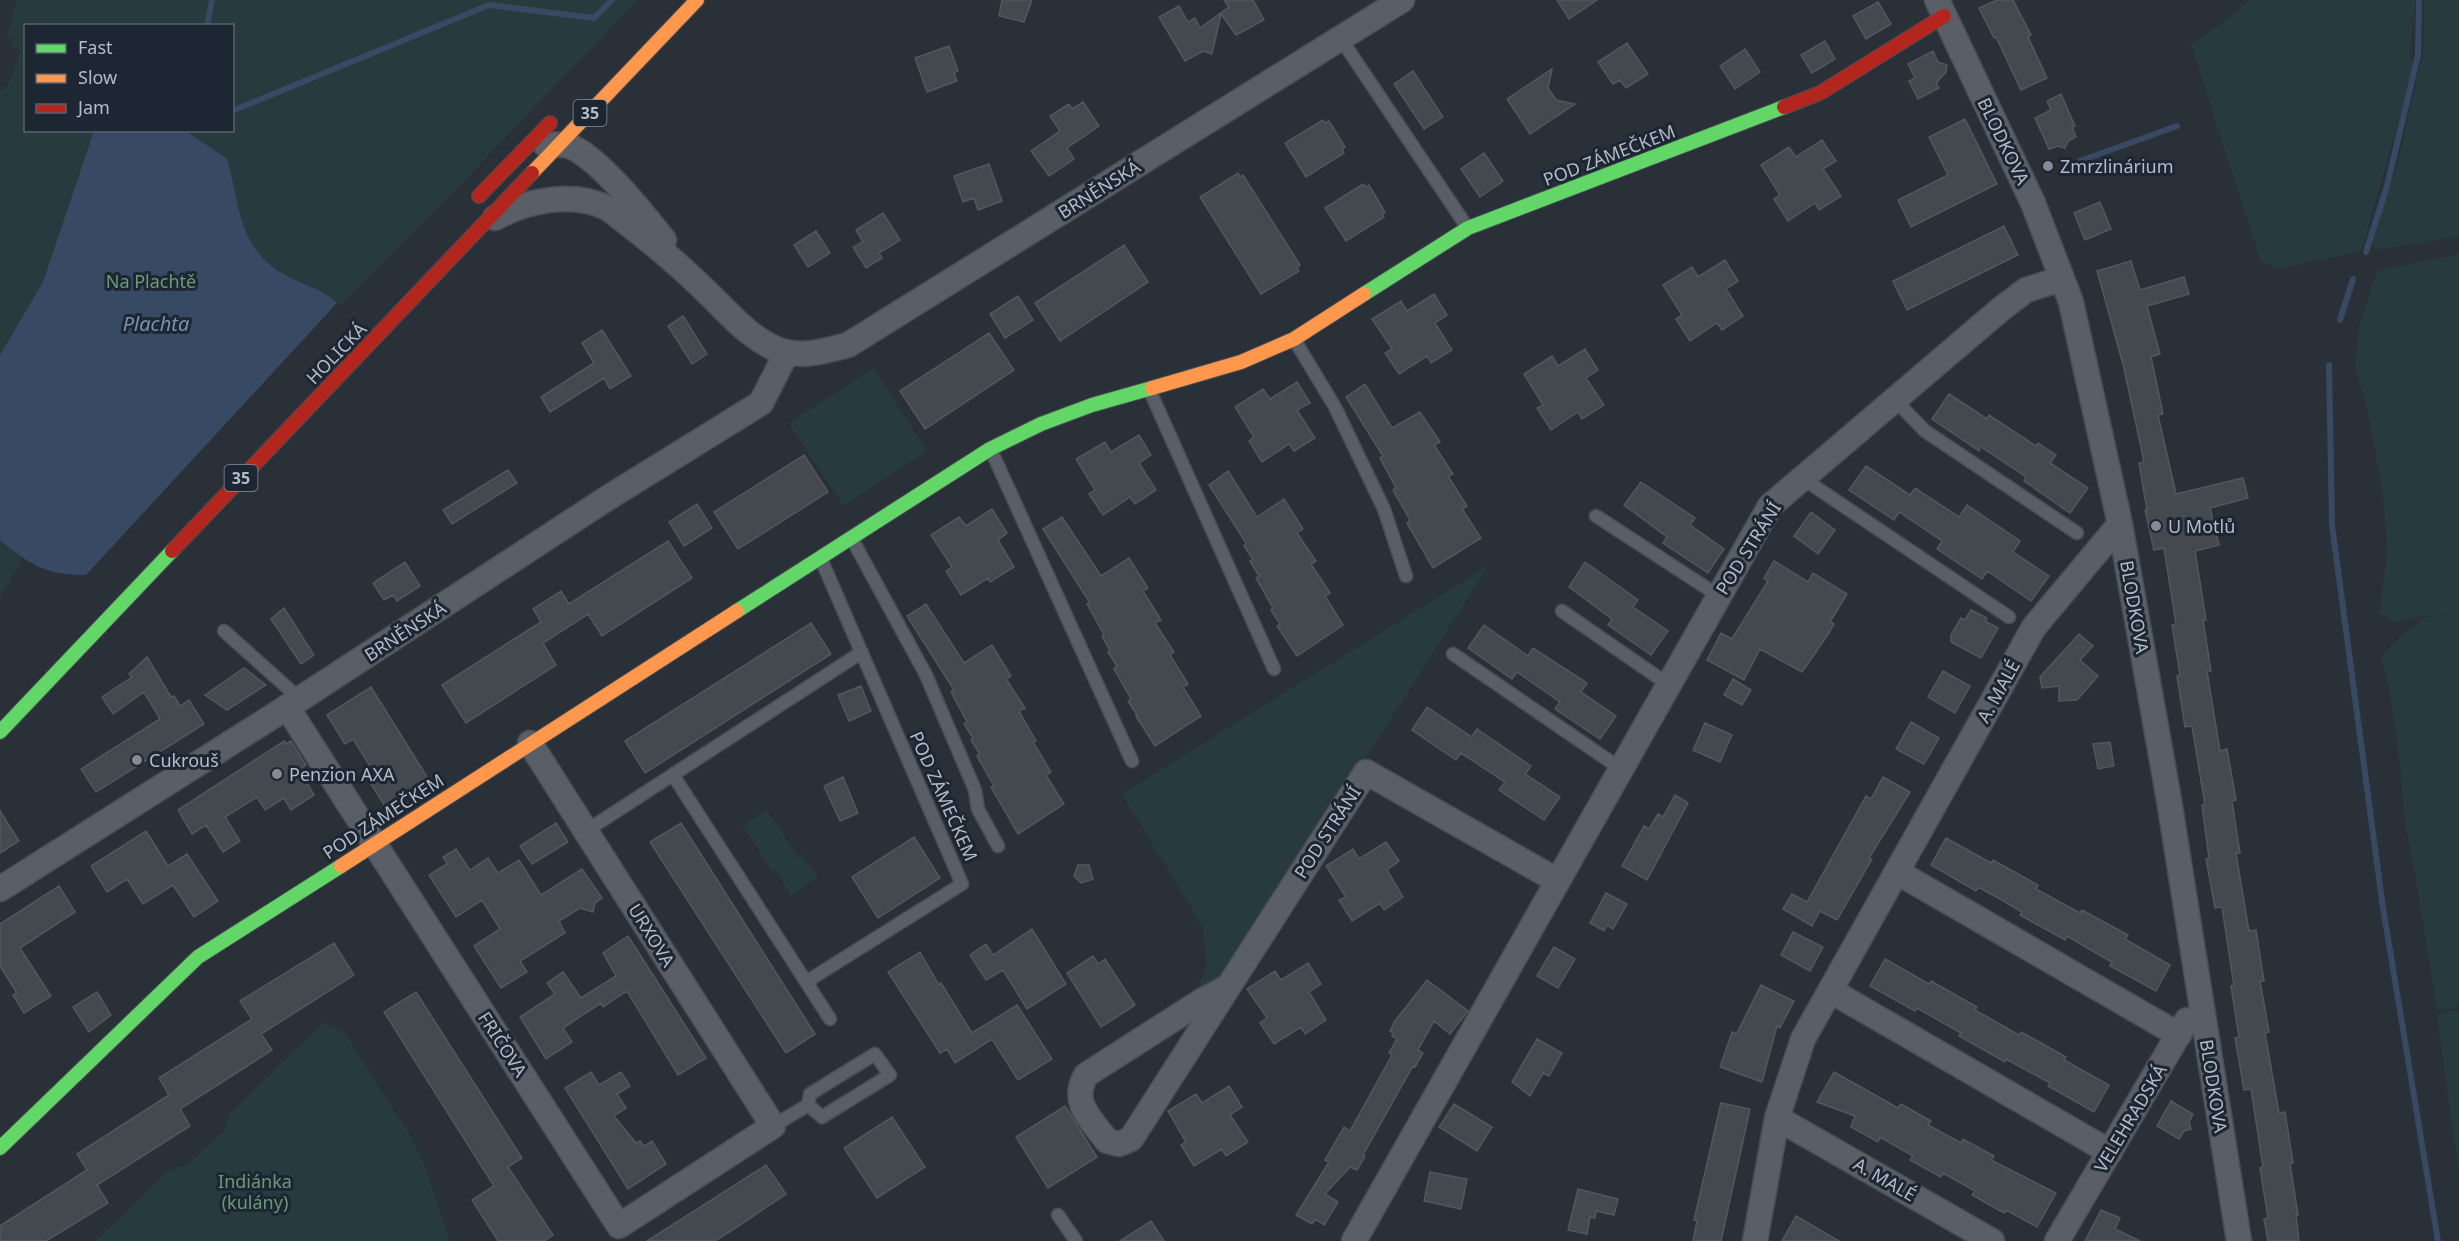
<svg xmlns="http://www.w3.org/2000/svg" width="2459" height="1241" viewBox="0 0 2459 1241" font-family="'Noto Sans',sans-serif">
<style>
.green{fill:#273a3e;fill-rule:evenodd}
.water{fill:#384963}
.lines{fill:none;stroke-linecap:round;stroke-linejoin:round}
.stream{stroke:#384963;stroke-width:6}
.building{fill:#444950;stroke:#52575f;stroke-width:1.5}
.lane-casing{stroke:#484c53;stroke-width:15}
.street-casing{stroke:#484c53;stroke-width:27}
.fast-casing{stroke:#484c53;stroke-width:16}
.slow-casing{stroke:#484c53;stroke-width:16}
.jam-casing{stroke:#484c53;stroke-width:16}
.lane{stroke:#5a5e66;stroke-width:12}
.street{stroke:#5a5e66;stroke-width:24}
.fast{stroke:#63d668;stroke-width:14}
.slow{stroke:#ff974d;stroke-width:14}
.jam{stroke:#b3261e;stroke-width:14}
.poi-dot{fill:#848b96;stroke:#1d2633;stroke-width:2}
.labels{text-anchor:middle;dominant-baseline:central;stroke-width:6;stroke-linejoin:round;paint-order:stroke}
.shield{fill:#1d2633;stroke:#878f9c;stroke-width:1.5}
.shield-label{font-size:16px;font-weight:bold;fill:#b4bcc9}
.street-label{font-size:18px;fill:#b4bcc9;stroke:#1d2633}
.poi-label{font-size:18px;fill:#b4bcc9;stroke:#1d2633;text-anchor:start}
.park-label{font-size:18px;fill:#6b9a76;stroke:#1d2633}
.water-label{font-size:20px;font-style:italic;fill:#7c92b1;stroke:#1d2633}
</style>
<rect width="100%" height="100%" fill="#2a3038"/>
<path class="green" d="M16,0H637L445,201L342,304L337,303L0,539V92L9,83L21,50L11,46L13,39L7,37ZM26,26H232V130H26Z
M2250,0H2416L2409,54L2415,65L2361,251L2276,269L2260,260L2191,44L2228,19Z
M2424,0H2459V236L2380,250L2369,244L2396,170L2424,48Z
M2459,254V1007L2437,1010L2416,880L2406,828L2397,739L2389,689L2381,657L2402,634L2427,617L2446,614L2417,617L2396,623L2380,613L2387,552L2383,494L2367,409L2355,367L2359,326L2377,271Z
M874,368L927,451L843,506L789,423Z
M0,540L22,558L0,599Z
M1488,566L1229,974L1195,993L1207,966L1203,927L1122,794Z
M767,810L797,856L795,858L801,855L818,877L791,895L776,870L773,872L743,826Z
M2448,1011H2459V1175L2437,1015Z
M323,1023L344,1032L411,1137L422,1158L450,1241H96L168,1171L188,1164L223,1132L230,1114Z"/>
<path class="water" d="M94,131H186L227,159C241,206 237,248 285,275C302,285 322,288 337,303L86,575C46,575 30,565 0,540V355L43,282Z"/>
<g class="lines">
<path class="stream" d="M207,26L212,0
M232,111L489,5L594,18L612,0
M2080,161L2177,126
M2366,252L2387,186L2418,55L2419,0
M2340,320L2353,279
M2329,365L2332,525L2383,908L2438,1241"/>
</g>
<path class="building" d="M1002,0H1032L1024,22L999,16Z
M1224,0H1253L1264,20L1236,35L1221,14L1212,54L1203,51L1185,61L1159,17L1179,6L1188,22L1195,18L1200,28L1229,7Z
M1557,0H1597L1569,19Z
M1997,0H2013L2031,35L2028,37L2047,78L2021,90L1996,37L1994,38L1979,8Z
M1878,2L1891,24L1866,39L1853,16Z
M1825,41L1835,59L1812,73L1801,55Z
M1627,43L1648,74L1626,88L1620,80L1613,84L1598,62Z
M949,46L958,71L954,73L957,81L927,92L915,58Z
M1745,49L1760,72L1735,89L1720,66Z
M1933,51L1938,62L1947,65L1946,72L1936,83L1939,88L1918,99L1909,81L1915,78L1908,64Z
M1552,69L1548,88L1556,100L1575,104L1530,134L1507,99Z
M1413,71L1443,117L1424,129L1394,84Z
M2061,94L2075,126L2072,127L2076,137L2068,141L2065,148L2058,146L2049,149L2035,118L2051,110L2047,101Z
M1083,102L1099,126L1067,148L1074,159L1049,176L1031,151L1060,131L1050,116L1069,104L1072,109Z
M1965,119L1997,184L1911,227L1898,200L1948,175L1929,137Z
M1323,120L1325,123L1329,121L1345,147L1342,150L1344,153L1306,177L1285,143Z
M1822,140L1836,161L1823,169L1841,196L1819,210L1815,203L1788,221L1774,199L1780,195L1761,165L1789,147L1796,157Z
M1484,153L1503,181L1480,197L1461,169Z
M989,164L1002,201L978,210L974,198L963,202L954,176Z
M1238,173L1240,177L1243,175L1300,265L1297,267L1299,271L1261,294L1200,197Z
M1363,184L1366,187L1369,185L1385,212L1382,214L1384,217L1346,241L1325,208Z
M2100,202L2111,229L2085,240L2074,213Z
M883,213L900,240L879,253L882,258L866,268L853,247L863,242L856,230Z
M2004,226L2018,255L1907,310L1893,281Z
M816,231L830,253L808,267L794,245Z
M1124,245L1148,282L1060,341L1035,303Z
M1725,260L1738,281L1726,289L1743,316L1722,330L1717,323L1690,341L1676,319L1682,315L1663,285L1692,267L1698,277Z
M2131,261L2140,290L2184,277L2189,294L2147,306L2160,354L2151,357L2163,414L2158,415L2176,494L2243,478L2248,498L2210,508L2219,545L2195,551L2206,620H2203L2211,671H2207L2220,751L2227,749L2236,800L2232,801L2240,853H2236L2249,931L2256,930L2264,981H2260L2269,1032L2265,1033L2279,1113L2285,1112L2293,1163H2290L2298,1215H2296L2299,1241H2268L2264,1219L2268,1218L2260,1168L2263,1167L2251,1089L2244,1090L2235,1038L2239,1037L2231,986H2234L2222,907L2215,908L2206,859L2209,858L2202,805H2205L2192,726L2185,727L2177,676L2180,675L2172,625L2176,624L2164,548L2154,550L2145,510H2147L2139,463L2144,462L2141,447L2123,364L2097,271Z
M1434,294L1447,315L1435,323L1452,350L1431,363L1427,356L1399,374L1385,353L1392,349L1372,319L1401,301L1407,311Z
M1018,296L1033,320L1005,338L990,314Z
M683,316L707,354L692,364L668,326Z
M602,330L631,376L610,389L604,378L550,412L541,397L594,363L582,343Z
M989,333L1014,370L925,429L900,391Z
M1585,349L1598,370L1586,378L1604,405L1582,419L1578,412L1551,430L1537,408L1543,405L1524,374L1552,356L1558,366Z
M1297,382L1310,403L1297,410L1315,438L1294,451L1289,444L1262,462L1249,441L1254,437L1235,407L1263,389L1270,399Z
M1365,384L1392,428L1420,412L1440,442L1434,445L1453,474L1448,476L1467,506L1462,509L1481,538L1433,568L1407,523L1410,520L1393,490L1396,488L1380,458L1383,456L1346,397Z
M1949,394L1987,419L1989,415L2036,446L2038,443L2056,455L2050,463L2088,488L2070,513L2024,481L2026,477L1981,447L1979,451L1932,419Z
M1139,435L1151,455L1139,463L1156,490L1135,504L1130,497L1103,515L1089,494L1095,490L1076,459L1105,442L1111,452Z
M804,455L828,492L738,549L714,512Z
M1866,466L1910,495L1915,488L1959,517L1967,505L2020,541L2013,552L2049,576L2031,601L1987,571L1982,579L1937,549L1942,541L1899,512L1894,520L1849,490Z
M508,470L517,483L452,524L443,510Z
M1228,471L1257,517L1284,499L1303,529L1297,533L1316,561L1311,564L1330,593L1325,596L1343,625L1297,656L1277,626L1280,624L1271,610L1273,608L1256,578L1259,576L1250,561L1253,559L1244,546L1246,543L1209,485Z
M1641,482L1695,518L1690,525L1724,549L1708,573L1663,543L1667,537L1624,505Z
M697,504L712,528L684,546L669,522Z
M992,509L1007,533L998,540L1014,567L990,582L988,578L961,595L946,571L952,567L931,535L959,517L966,526Z
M1811,512L1835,530L1818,554L1794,536Z
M1062,517L1101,576L1129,558L1148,588L1143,591L1161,620L1155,623L1174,652L1170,655L1188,684L1183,687L1201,716L1155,746L1136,716L1137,715L1128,701L1131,699L1114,669L1117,666L1108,652L1110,651L1102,636L1104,635L1087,604L1090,603L1043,529Z
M668,541L692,578L602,636L588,614L543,643L556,665L466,723L442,685L541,622L533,609L561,591L569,604Z
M1774,561L1808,582L1813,573L1847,594L1830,622L1834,624L1827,636L1802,672L1760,649L1744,680L1707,660L1721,633L1732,639L1768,581L1764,578Z
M405,562L420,586L397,601L393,595L384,600L373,583Z
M1585,562L1638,600L1633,607L1668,631L1651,655L1608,625L1612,619L1569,587Z
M926,604L964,663L992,645L1011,676L1006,679L1025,708L1019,711L1036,741L1033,742L1051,772L1046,775L1064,804L1018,834L991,787L994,786L977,756L980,754L971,740L973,738L964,724L967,722L951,692L954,690L907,616Z
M284,608L314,655L301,664L271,619Z
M1971,610L1987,618L1985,621L1998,628L1981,658L1951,642V635L1961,618L1965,620Z
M811,623L831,654L645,773L625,741Z
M1484,625L1528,656L1533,648L1587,683L1581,692L1616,716L1600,739L1555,709L1560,702L1517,672L1512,679L1468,648Z
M2079,634L2093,646L2080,660L2098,676L2077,700L2059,701V686L2042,688L2040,677Z
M147,657L171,697L174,696L180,706L189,700L204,724L96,792L81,769L160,719L144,692L113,714L102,697L132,677L129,674Z
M244,668L266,685L227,710L205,695Z
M1943,671L1970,686L1955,713L1928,697Z
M1733,679L1751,690L1742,705L1724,695Z
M861,686L871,711L849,721L838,695Z
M371,687L429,780L386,808L368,779L375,774L353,739L345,744L327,715Z
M1427,707L1472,737L1477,729L1531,766L1525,774L1560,797L1544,820L1499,790L1505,782L1461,753L1456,760L1412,730Z
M1911,722L1939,738L1924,764L1896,749Z
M1705,723L1732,735L1720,762L1693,750Z
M284,741L286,744L291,741L306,765L301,768L310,781L307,783L314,795L291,810L284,798L265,810L257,797L225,817L240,841L223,852L206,825L192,834L178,810Z
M2110,742L2114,766L2098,769L2093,744Z
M843,777L858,813L840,821L824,786Z
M1883,777L1910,792L1869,858L1872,859L1837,920L1820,911L1812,926L1783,909L1792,894L1807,902L1866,796L1871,799Z
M1675,795L1688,803L1647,880L1622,866L1644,826L1649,829L1658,814L1663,817Z
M0,811L19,841L0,853Z
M556,823L568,842L532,864L520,846Z
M681,823L815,1034L786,1053L650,842Z
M146,831L168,866L187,854L218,901L194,917L173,885L143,904L127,879L107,892L91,866Z
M914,837L940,878L878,918L852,877Z
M1946,838L1991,863L1993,860L2038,885L2036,889L2080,913L2082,910L2128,935L2125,939L2170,965L2156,991L2110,966L2112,962L2089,949L2067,936L2065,940L2020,915L2022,912L2000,899L1978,887L1976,891L1931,865Z
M1386,842L1399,861L1387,870L1403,897L1384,910L1380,903L1352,921L1339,900L1346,897L1326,866L1353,849L1359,859Z
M456,849L470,870L488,858L498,873L519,860L541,895L582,869L602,898L595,903L593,912L580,908L559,921L565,933L520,961L527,972L501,988L474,946L500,929L482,900L456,917L429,875L447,864L443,857Z
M1078,865H1089L1093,879L1081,883L1074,876Z
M59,886L75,912L20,948L51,996L24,1013L13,995L17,993L0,966V924Z
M1606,893L1627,904L1613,929L1607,925L1604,931L1590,923Z
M1032,929L1066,984L1027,1009L1003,970L986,980L970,955L986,944L993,955Z
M1793,932L1823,947L1810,971L1781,955Z
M628,936L706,1058L678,1075L627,991L603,1007L601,1003L563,1028L572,1042L546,1059L520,1017L555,994L547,983L563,972L581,998L616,976L603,953Z
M334,943L354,975L261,1034L272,1050L180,1109L190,1126L97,1185L108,1203L46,1241H0V1226L87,1170L77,1154L169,1095L159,1078L252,1019L240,1001Z
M1554,947L1575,959L1558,988L1537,976Z
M920,952L939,985L941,983L972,1033L1017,1005L1052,1059L1018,1080L992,1039L955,1063L947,1049L940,1053L888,972Z
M1093,956L1098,964L1105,959L1135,1005L1101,1027L1067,973Z
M1885,959L1929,984L1931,981L1977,1007L1975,1010L2019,1035L2021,1032L2043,1044L2066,1057L2064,1060L2109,1085L2094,1112L2048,1086L2050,1083L2006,1059L2005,1062L1959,1036L1961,1033L1917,1008L1915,1011L1870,986Z
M1308,963L1321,984L1309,992L1326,1020L1305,1034L1301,1027L1274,1044L1260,1023L1267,1018L1247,989L1275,971L1281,980Z
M1427,980L1468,1011L1450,1034L1434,1021L1418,1050L1423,1053L1415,1067L1413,1066L1363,1155L1365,1156L1357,1170L1350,1167L1325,1194L1338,1202L1324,1225L1315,1219L1312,1224L1296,1215L1329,1162L1325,1160L1344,1127L1350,1131L1392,1055L1389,1053L1397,1039L1392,1036L1394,1034L1390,1031L1395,1021Z
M1761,985L1794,1001L1780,1028L1777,1026L1762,1082L1720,1067L1732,1032L1737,1033Z
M97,992L111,1015L89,1032L73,1007Z
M416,992L522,1158L508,1167L553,1235L544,1241H498L472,1200L494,1186L384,1012Z
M1537,1039L1562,1053L1549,1076L1543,1073L1530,1096L1512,1082Z
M591,1072L599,1085L621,1072L630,1086L617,1094L626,1108L614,1116L636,1143L640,1141L644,1146L652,1141L666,1164L628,1189L565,1088Z
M1834,1072L1898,1108L1901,1104L1931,1121L1928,1125L1961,1143L1963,1139L1994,1156L1991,1160L2056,1193L2037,1227L2006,1210L2004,1213L1972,1195L1975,1191L1943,1173L1941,1177L1910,1160L1913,1156L1880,1137L1878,1142L1851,1127L1855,1116L1817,1102Z
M1229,1086L1242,1107L1230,1115L1248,1142L1226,1156L1222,1149L1194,1166L1181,1145L1186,1142L1168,1111L1196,1094L1202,1103Z
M2171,1101L2193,1114L2189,1122L2191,1129L2184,1131L2179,1139L2157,1126Z
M1721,1103L1750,1109L1721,1241H1693L1697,1221L1694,1220Z
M1454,1104L1492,1127L1477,1151L1439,1127Z
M1065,1106L1097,1157L1048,1188L1016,1137Z
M892,1117L925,1167L877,1198L844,1148Z
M766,1165L786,1194L740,1225L715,1241H647Z
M1430,1172L1467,1179L1461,1209L1424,1201Z
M1578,1189L1618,1199L1614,1215L1596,1211L1595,1218L1590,1217L1587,1234L1568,1230Z
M2101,1210L2120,1218L2115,1229L2140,1241H2085Z
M1796,1216L1839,1241H1782Z
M1151,1221L1164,1241H1120Z"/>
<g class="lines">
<defs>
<path id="lane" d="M1341,39L1467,227
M1294,339L1335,407L1384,509L1406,576
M1150,391L1274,669
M1895,400L1925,431L2077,533
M991,450L1132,761
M1802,478L2009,617
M1596,516L1719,596
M852,539L926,675L975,790L978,809L998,846
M1562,611L1669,685
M224,631L300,699
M1453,654L1621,769
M673,775L830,1019
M586,831L862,652
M806,982L962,884L821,559
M773,1126L808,1105L810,1094L875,1054L890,1075L822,1117L808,1105
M1058,1215L1076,1241"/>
<path id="street" d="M1937,0L2033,203L2071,302L2120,524L2169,800L2239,1241
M546,145C555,144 566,144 574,148C603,163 643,214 664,240
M495,218C525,201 572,191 605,207C613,211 620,218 627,223C657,246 686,271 713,298C733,318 756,344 785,352C806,357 829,350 848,345L1402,0
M287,707L619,1226L773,1126L530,743
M1897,872L2179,1035
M0,889L300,699L606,499L761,403L787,352
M1228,987L1200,1002L1086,1075C1070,1103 1091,1119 1107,1141L1119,1144L1131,1139L1366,772L1558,881
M1831,991L2110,1152
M1777,1118L1992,1241
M1354,1241L1770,506L2001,309L2026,290L2061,279
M1755,1241L1777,1118L1803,1039L2034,627L2120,524
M2057,1241L2187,1020"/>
<path id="fast" d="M1364,294L1468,228L1784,107
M737,611L990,449L1041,424L1092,405L1152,388
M0,732L172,551
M0,1148L198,957L341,866"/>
<path id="slow" d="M532,173L697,0
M1152,388L1241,362L1294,339L1364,294
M341,866L737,611"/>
<path id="jam" d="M1784,107L1820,93L1944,16
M479,196L550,123
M172,551L532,173"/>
</defs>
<use href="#lane" class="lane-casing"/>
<use href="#street" class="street-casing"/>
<use href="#fast" class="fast-casing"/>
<use href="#slow" class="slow-casing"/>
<use href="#jam" class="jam-casing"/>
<use href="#lane" class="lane"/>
<use href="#street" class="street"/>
<use href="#fast" class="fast"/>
<use href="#slow" class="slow"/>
<use href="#jam" class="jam"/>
</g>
<g class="poi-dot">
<circle cx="2048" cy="166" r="6"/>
<circle cx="2156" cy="526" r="6"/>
<circle cx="137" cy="760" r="6"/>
<circle cx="277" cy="774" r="6"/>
</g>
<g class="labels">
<g class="shield">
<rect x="573.5" y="100" width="33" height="26" rx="4.5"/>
<rect x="224.5" y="465" width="33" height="26" rx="4.5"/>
</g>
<g class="shield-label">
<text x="590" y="113">35</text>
<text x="241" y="478">35</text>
</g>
<g class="street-label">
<text transform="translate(2004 141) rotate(64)">BLODKOVA</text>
<text transform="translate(1609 155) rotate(-21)">POD ZÁMEČKEM</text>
<text transform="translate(1099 189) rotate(-32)">BRNĚNSKÁ</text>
<text transform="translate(336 353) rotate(-46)">HOLICKÁ</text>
<text transform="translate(1748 548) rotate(-58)">POD STRÁNÍ</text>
<text transform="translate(2135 607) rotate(80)">BLODKOVA</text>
<text transform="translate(405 631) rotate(-33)">BRNĚNSKÁ</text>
<text transform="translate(1998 691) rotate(-61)">A. MALÉ</text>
<text transform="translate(944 796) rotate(66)">POD ZÁMEČKEM</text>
<text transform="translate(383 816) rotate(-33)">POD ZÁMEČKEM</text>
<text transform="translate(1327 832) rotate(-57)">POD STRÁNÍ</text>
<text transform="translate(652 935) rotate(58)">URXOVA</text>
<text transform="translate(503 1044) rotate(57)">FRIČOVA</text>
<text transform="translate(2214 1086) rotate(81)">BLODKOVA</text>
<text transform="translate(2130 1118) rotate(-59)">VELEHRADSKÁ</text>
<text transform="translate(1885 1179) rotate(30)">A. MALÉ</text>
</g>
<g class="poi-label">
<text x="2060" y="166">Zmrzlinárium</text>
<text x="2168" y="526">U Motlů</text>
<text x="149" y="760">Cukrouš</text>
<text x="289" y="774">Penzion AXA</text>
</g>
<g class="park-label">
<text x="151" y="281">Na Plachtě</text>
<text x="255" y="1181">Indiánka<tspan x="255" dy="21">(kulány)</tspan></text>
</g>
<g class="water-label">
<text x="156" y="323">Plachta</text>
</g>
</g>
<rect x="24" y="24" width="210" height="108" fill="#1d2633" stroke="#59626f" stroke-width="1.5"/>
<rect x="36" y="44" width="30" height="9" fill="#63d668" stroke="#59626f" stroke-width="1.5"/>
<text x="78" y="54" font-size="18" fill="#b4bcc9">Fast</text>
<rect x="36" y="74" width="30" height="9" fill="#ff974d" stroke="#59626f" stroke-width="1.5"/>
<text x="78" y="84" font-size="18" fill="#b4bcc9">Slow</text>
<rect x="36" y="104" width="30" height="9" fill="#b3261e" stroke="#59626f" stroke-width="1.5"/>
<text x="78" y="114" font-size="18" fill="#b4bcc9">Jam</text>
</svg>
